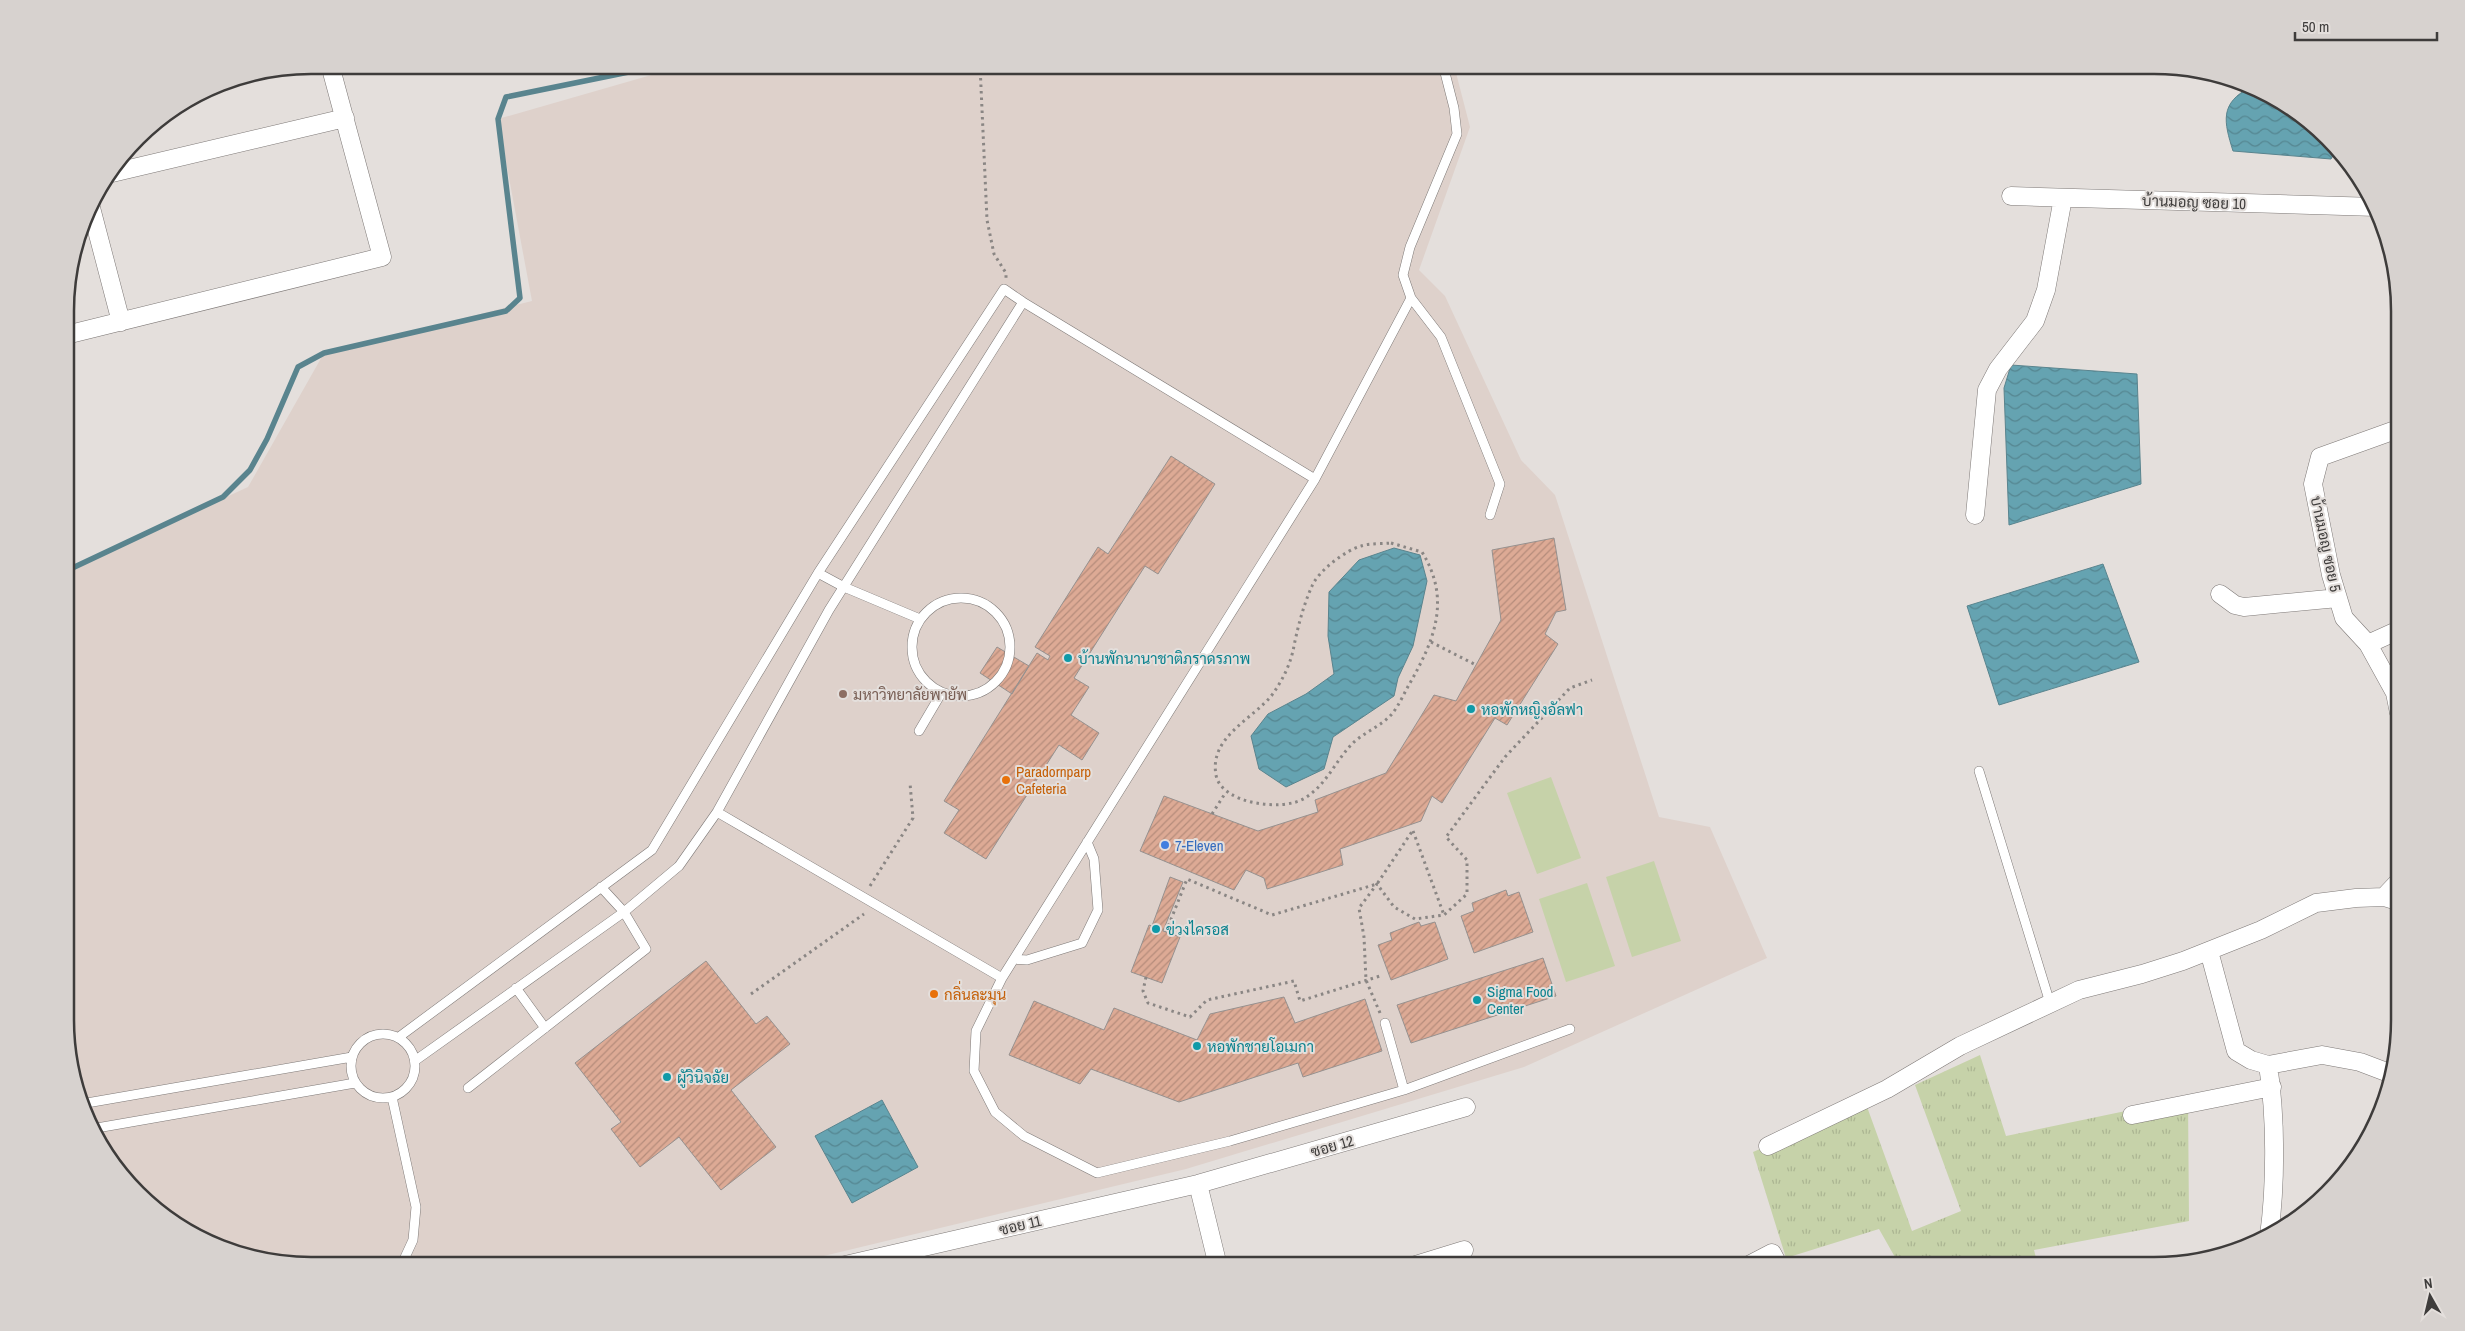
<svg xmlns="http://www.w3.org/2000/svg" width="2465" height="1331" viewBox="0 0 2465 1331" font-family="'Archivo Narrow',Sarabun,sans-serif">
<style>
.built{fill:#ded1cb}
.grass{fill:url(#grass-tufts)}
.pitch{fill:#c6d2a9}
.water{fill:url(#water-waves);stroke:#59848e}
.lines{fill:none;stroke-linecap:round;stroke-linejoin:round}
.stream{stroke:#59848e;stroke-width:5.5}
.building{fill:url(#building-hatch);stroke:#96918f}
.service-casing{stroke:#7e7977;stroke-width:10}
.minor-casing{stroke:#7e7977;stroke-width:19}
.path{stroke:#8a8684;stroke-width:3;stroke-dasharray:2.5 4;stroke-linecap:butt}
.service{stroke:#fff;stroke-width:9}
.minor{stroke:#fff;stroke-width:18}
.culture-dot{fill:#0f9aa8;stroke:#e4dfdc;stroke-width:2}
.education-dot{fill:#8d6e63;stroke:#e4dfdc;stroke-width:2}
.food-dot{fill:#e8710a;stroke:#e4dfdc;stroke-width:2}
.shop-dot{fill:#3f7fe0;stroke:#e4dfdc;stroke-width:2}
.labels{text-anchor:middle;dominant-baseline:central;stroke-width:4;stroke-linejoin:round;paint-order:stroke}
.street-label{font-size:15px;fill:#3e3c3b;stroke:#e4dfdc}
.culture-label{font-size:15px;fill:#0d838f;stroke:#e4dfdc;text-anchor:start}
.education-label{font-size:15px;fill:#785e54;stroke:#e4dfdc;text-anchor:start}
.food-label{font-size:15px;fill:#c56008;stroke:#e4dfdc;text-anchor:start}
.shop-label{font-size:15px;fill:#366cbe;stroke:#e4dfdc;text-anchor:start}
.rim{fill:none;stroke:#3e3c3b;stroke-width:2.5}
</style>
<defs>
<pattern id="grass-tufts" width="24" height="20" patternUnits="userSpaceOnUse" patternTransform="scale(1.25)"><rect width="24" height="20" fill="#c6d2a9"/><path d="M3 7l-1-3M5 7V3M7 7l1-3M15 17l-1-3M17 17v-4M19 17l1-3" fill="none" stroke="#abb592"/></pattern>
<pattern id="water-waves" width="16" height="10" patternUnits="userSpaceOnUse" patternTransform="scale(1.25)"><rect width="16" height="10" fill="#65a3b1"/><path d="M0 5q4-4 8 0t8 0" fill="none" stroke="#558691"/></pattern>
<pattern id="building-hatch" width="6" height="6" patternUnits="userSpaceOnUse" patternTransform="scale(1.25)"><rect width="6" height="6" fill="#ddaa95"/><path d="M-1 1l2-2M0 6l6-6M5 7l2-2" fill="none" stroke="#b58c7b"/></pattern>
</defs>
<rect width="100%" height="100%" fill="#e4dfdc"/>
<path class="built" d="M686,65H1454L1470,127L1419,270L1445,296L1521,460L1555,495L1659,817L1710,827L1767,958L1524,1067L1186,1169L782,1266H310L247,1258L202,1241L149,1205L107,1157L84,1114L67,1053L66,571L248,487L324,353L532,301L498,119Z"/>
<path class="grass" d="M1980,1055L2006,1136L2188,1098L2189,1221L2034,1250L2038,1266H1900L1879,1229L1786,1258L1753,1152L1866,1104L1912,1231L1961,1211L1915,1085Z"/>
<path class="pitch" d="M1551,777L1581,858L1537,874L1507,793Z
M1654,861L1681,941L1632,957L1606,877Z
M1587,883L1615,966L1566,982L1539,899Z"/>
<path class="water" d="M2251,87L2263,90L2317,126L2337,149L2331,159L2233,151C2224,122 2219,103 2251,87Z
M2011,365L2137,374L2141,484L2009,525L2004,388Z
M1394,548L1420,555L1427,581L1413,646L1398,678L1394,696L1333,737L1324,769L1286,787L1259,769L1251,736L1268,714L1306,694L1334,674L1328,636L1329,592L1359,560Z
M2103,564L2139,662L1999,705L1967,606Z
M882,1100L918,1167L852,1203L815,1136Z"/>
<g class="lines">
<path class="stream" d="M66,571L223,497L250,470L267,439L298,367L324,353L506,311L520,298L498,119L506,97L663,65"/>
</g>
<path class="building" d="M1171,456L1215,484L1158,574L1145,566L1074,678L1089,687L1071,715L1099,733L1082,760L1059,745L986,859L944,833L959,810L944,801L1037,653L1048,660L1050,656L1035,647L1098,547L1108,554Z
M1554,538L1566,610L1556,612L1545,634L1558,644L1507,725L1495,718L1442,803L1432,796L1421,821L1340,849L1343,865L1267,889L1264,878L1246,870L1234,890L1140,851L1164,796L1258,831L1318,812L1315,800L1386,773L1434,695L1456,701L1501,620L1492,550Z
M997,647L1029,666L1012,694L980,673Z
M1170,877L1183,882L1163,931L1180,937L1162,983L1131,972L1149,925L1152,926Z
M1506,890L1508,896L1519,892L1533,932L1474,953L1461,916L1474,911L1472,903Z
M1419,922L1421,926L1435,922L1448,959L1391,980L1378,945L1392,940L1390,933Z
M1543,958L1556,996L1411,1043L1397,1005Z
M706,961L756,1024L767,1016L790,1044L731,1090L776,1147L721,1190L679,1137L640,1167L611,1129L621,1122L575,1063Z
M1284,997L1295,1023L1365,999L1382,1051L1303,1077L1298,1063L1179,1102L1091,1069L1080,1084L1009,1055L1034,1001L1104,1030L1114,1008L1197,1040L1210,1014Z"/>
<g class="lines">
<defs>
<path id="service" d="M1443,65L1454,108L1457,134L1410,247L1403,275L1411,298L1441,337L1500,484L1490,515
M1411,298L1315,479L1002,978L976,1031L974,1071L995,1112L1024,1136L1097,1173L1230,1141L1404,1090L1570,1029
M818,573L844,587L920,619
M912 647a49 49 0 1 1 98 0a49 49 0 1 1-98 0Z
M919,731L942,692
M1979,771L2050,1003
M717,812L1002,978
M1014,959L1027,960L1082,943L1098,910L1094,859L1087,842
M516,988L545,1028
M1385,1023L1404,1090
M351 1066a32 32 0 1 1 64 0a32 32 0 1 1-64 0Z
M399,1037L652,850L818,573L1004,289L1023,302L1315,479
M416,1060L624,912L679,866L717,812L829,610L1023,302
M468,1088L646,949L624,912L601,887
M392,1097L416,1207L413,1240L401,1266
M81,1104L352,1057
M91,1129L355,1083"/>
<path id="minor" d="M112,173L345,118
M2011,196L2376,207
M90,204L121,322
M66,335L382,257L330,65
M2398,429L2320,457L2313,484L2331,575L2344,618L2368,644L2395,693L2399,713
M1975,515L1987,390L1998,369L2035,321L2046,290L2063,198
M2220,594L2235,605L2244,607L2338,598
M2368,644L2399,630
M2384,897L2400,880
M2209,951L2236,1051L2251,1060L2268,1065
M2132,1115L2272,1087
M1768,1146L1887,1089L1960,1046L2079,990L2142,974L2183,961L2261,930L2316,903L2356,898L2384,897L2400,902
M1198,1184L1218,1266
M2269,1236C2276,1184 2276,1116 2268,1065L2322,1055L2360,1062L2389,1073L2393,1072
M841,1266L1198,1184L1466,1107
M1412,1266L1464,1250
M1747,1266L1772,1253L1779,1266"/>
</defs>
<use href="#service" class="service-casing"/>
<use href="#minor" class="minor-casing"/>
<path class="path" d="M980,65L987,220L994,254L1006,273V278
M1391,543L1422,552C1451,599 1435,639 1410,683C1404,693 1399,706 1391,715C1380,727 1362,733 1351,745C1335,762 1326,785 1305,798C1283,812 1221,804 1216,775C1209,737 1253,719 1272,695C1282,681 1289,667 1293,651C1297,630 1303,606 1312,586C1318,571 1346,550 1361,546C1370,543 1382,544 1391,543Z
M1431,642L1476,665
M1212,814L1226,792
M1413,831L1444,915
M870,886L913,818L910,783
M1166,932L1187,879L1272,915L1377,884L1413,830
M1146,977L1143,991L1148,1003L1190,1017L1207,1000L1294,981L1300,1001L1380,976
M751,994L864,914
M1380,1013L1366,980L1364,937L1359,908L1377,884L1394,907L1415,919L1444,915L1467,894V860L1446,837L1505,757L1570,688L1592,680"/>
<use href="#service" class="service"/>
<use href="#minor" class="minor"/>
</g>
<g class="culture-dot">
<circle cx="1068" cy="658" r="5"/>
<circle cx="1471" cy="709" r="5"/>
<circle cx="1156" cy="929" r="5"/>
<circle cx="1477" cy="1000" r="5"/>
<circle cx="1197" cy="1046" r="5"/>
<circle cx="667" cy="1077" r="5"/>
</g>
<circle class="education-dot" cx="843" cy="694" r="5"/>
<g class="food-dot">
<circle cx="1006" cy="780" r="5"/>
<circle cx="934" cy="994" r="5"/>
</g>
<circle class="shop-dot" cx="1165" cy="845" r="5"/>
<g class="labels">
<g class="street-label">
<text transform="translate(2194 202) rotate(2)">บ้านมอญ ซอย 10</text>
<text transform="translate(2326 544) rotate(78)">บ้านมอญ ซอย 5</text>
<text transform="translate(1332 1146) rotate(-16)">ซอย 12</text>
<text transform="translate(1020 1225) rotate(-13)">ซอย 11</text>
</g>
<g class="culture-label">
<text x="1078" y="658">บ้านพักนานาชาติภราดรภาพ</text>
<text x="1481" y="709">หอพักหญิงอัลฟา</text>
<text x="1166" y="929">ข่วงไครอส</text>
<text x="1487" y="991">Sigma Food<tspan x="1487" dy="17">Center</tspan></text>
<text x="1207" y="1046">หอพักชายโอเมกา</text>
<text x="677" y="1077">ผัูวินิจฉัย</text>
</g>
<g class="education-label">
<text x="853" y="694">มหาวิทยาลัยพายัพ</text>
</g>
<g class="food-label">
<text x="1016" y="771">Paradornparp<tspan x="1016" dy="17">Cafeteria</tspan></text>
<text x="944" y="994">กลิ่นละมุน</text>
</g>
<g class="shop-label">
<text x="1175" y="845">7-Eleven</text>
</g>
</g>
<path d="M0 0H2465V1331H0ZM311 74H2154A237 237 0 0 1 2391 311V1020A237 237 0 0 1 2154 1257H311A237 237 0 0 1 74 1020V311A237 237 0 0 1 311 74Z" fill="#d7d2cf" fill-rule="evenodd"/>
<path class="rim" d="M311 74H2154A237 237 0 0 1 2391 311V1020A237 237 0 0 1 2154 1257H311A237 237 0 0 1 74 1020V311A237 237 0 0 1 311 74Z"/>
<g transform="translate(2430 1296) rotate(352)" stroke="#e4dfdc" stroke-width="4" paint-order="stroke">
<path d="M0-4L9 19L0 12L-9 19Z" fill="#3e3c3b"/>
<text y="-8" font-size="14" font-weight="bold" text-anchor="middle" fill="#3e3c3b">N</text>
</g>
<path d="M2295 32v8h142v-8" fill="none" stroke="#3e3c3b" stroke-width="2.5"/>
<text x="2302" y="32" font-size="15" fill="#3e3c3b" stroke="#e4dfdc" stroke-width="4" paint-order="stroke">50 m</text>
</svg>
